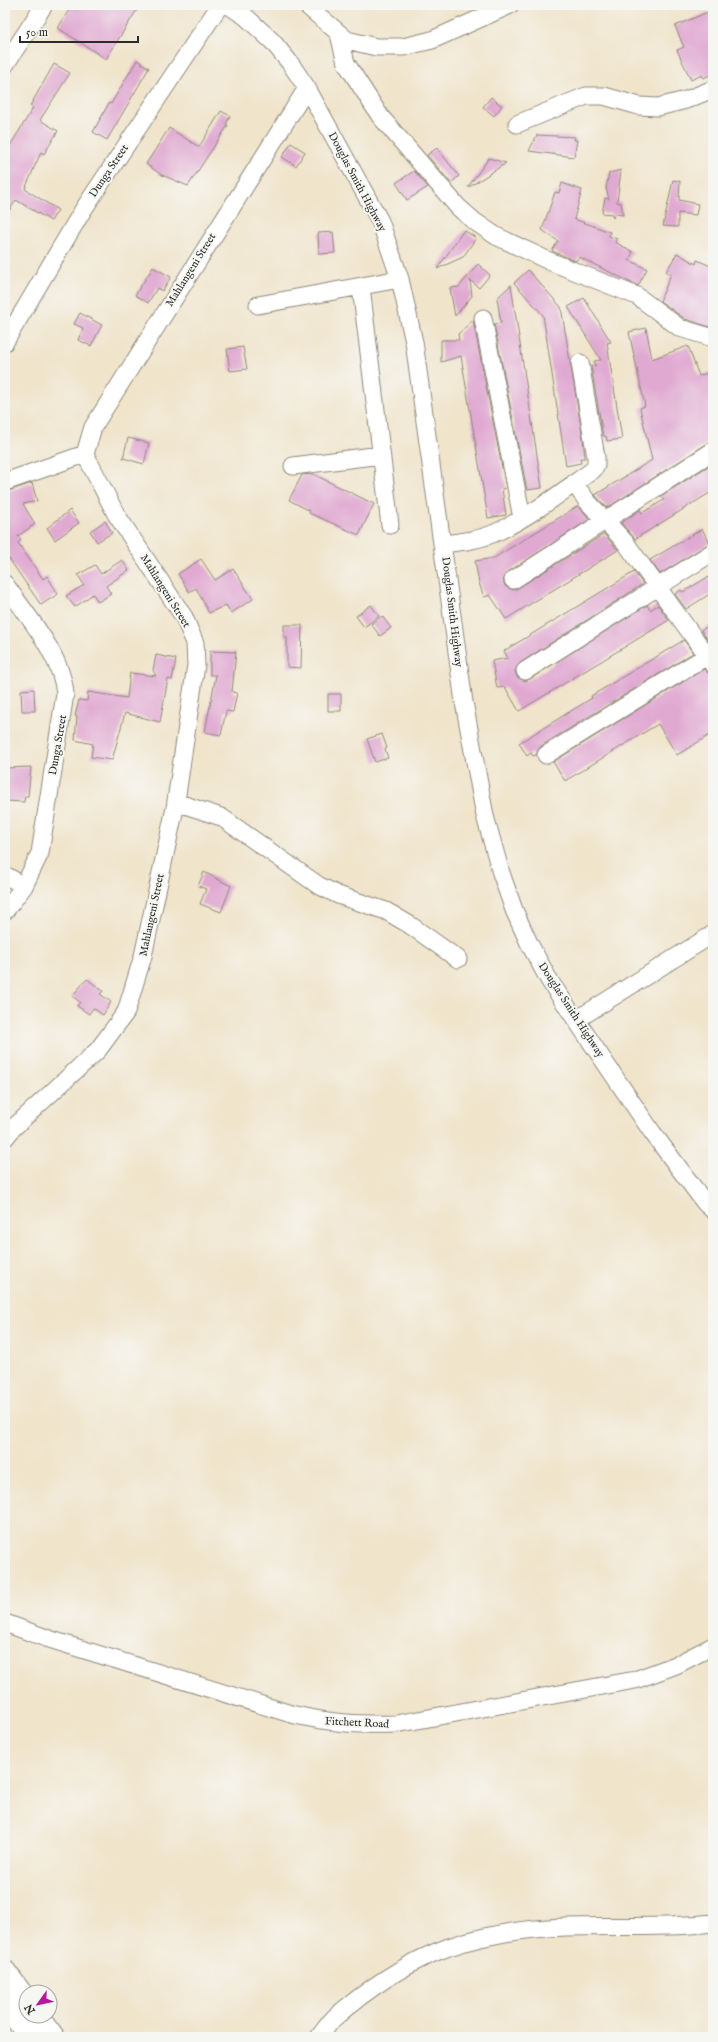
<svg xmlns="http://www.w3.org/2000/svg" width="718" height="2042" viewBox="0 0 718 2042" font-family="'IM FELL English',serif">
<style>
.building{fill:#e0a9d1}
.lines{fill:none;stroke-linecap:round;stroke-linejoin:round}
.minor-casing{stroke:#8e887b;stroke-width:19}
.major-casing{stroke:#8e887b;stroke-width:23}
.minor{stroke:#fff;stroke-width:17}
.major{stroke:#fff;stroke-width:21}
.labels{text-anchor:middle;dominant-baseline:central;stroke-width:4;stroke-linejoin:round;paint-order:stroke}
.street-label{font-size:11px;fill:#2b2b2b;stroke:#f6f6f2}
</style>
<rect width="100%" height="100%" fill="#f6f6f2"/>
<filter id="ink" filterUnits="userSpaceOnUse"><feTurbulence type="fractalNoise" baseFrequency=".025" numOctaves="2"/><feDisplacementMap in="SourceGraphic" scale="8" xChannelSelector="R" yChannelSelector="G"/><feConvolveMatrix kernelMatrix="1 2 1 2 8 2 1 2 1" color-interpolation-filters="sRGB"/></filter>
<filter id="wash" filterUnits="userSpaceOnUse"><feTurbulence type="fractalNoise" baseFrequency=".012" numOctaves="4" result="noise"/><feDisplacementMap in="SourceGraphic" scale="16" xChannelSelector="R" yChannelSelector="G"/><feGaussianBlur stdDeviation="0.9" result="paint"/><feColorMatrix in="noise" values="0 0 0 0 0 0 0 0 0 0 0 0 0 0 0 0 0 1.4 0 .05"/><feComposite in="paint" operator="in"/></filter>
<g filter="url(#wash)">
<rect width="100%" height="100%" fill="#f0e4cb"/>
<g id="blocks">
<path class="building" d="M72,5H140L106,59L58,28Z
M708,12L713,20V74L703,78L702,75L691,80L677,50L684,47L675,26Z
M137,60L149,68L107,140L93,132L109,103L111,104Z
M54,64L70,73L40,120L58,131L44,154L41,152L25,189L58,210L51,221L16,200L5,217V154L33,108L30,106Z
M491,97L502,106L494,116L483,107Z
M221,111L230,116L226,124L228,125L188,186L162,175L146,164L169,128L199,147Z
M537,135L575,137L574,140H577L574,157L529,151Z
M291,143L305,152L296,166L282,157Z
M437,148L459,176L451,183L427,155Z
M489,158L506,163L469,187H468Z
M621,170L617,202L621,203L623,215L615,214L613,218L612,214L602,213L605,198L609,199L606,188L609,173Z
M414,171L428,187L407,200L396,183Z
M673,180L680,181L679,200L698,204L696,215L678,213V227L663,226Z
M562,183L582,190L574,219L610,232L609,236L617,239L615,242L633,252L629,260L647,269L638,286L579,257L576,261L552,251L558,241L542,230L555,192L559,193Z
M464,230L476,238L463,257L437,269Z
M333,232L335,253L319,254L318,233Z
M677,253L696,264L697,260L713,267V328L685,319L660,301L671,274L666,272Z
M478,264L490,275L479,288L470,280L472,296L455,316L450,288L459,287Z
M153,267L171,277L162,291L157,288L148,303L135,295Z
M528,270L561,307L583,439L585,458H580L581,463L566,466L543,315L514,283Z
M511,285L542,488L527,490L494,324L501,323L497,298Z
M584,298L611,342L607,343L622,439L607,441L606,436H603L591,366H595L594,361L601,360L568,307Z
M80,313L102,325L91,346L78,340L83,328L74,324Z
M473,320L506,488L502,489L506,515L488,518L461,356L441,362V340H459L458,334Z
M646,328L652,359L688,346L699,376L713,371V441L708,443L607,508L595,495L652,460L640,408L645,406L629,332Z
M243,347L247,369L230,371L227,349Z
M128,438L149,443L144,464L123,458Z
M713,463V491L635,539L621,523L640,510L642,513L664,500L661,496Z
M313,474L374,504L359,535L309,513L310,511L289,500L302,475Z
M32,483L37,501L23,504L35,524L18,536L21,540L18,543L43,579L47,576L58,594L41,605L5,553V492Z
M578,506L590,519L508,572L503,580L505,586L513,590L518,588L604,534L618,550L506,619L490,595L484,597L479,583L475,561L494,558Z
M70,510L79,523L55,540L47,528Z
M105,521L112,533L97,542L90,531Z
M702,529L710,543L660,574L650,560Z
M201,559L215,580L233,569L253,599L231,613L226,605L209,613L196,588L189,592L178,574Z
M122,560L129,570L106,586L111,594L98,602L93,594L75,607L66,596L84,585L78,575L95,565L101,574Z
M634,572L643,584L520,663L515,671L517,677L525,681L530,679L647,605L650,610L658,605L669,620L519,711L505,687L497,688L492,661L508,658L504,651Z
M708,577L713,584V592L686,609L675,594L681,590L683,592Z
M371,605L379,616L364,627L356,616Z
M382,616L391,628L380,636L371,624Z
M713,624V642L710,643L701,630Z
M284,625H302L301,668L287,667V637H284Z
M684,640L693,653L541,746L536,755L533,756L531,753L527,756L519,743L592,698L591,696Z
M210,651L236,652L232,692L237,693L233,712L226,711L221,735L205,732L216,675H210Z
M156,655L176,659L172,680L168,679L160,722L125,713L112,760L91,757L93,744L75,740L77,716H75L79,700L87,701L88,692L127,698L130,673L156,676L153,670Z
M704,669L713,678V733L677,755L658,724L565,781L553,762Z
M34,689L35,711H22L21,690Z
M328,694H341V711H328Z
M382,734L387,748L385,749L388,758L375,762L367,739Z
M31,767L28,796H25L24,802L5,801V768Z
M204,872L231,886L221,912L200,904L206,889L198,886Z
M87,979L103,991L100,994L111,1002L103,1015L93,1008L89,1014L77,1006L80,1002L72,996Z"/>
</g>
</g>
<g filter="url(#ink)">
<use href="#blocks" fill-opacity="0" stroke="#8e887b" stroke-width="1"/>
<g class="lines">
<defs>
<path id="minor" d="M228,5L245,16L273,42L290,63L307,88L380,221L400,279L414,342L464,702L485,816L501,873L514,910L529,943L549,980L652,1132L705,1203L713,1210
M306,5L347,40L376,47H403L432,40L510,5
M339,34L346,63L380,116L458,207L474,221L496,236L549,261L637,296L680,328L713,338
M5,65L44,5
M517,124L586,96H604L639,106L658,107L686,100L713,89
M361,287L390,525
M258,305L400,279
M483,318L522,518
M5,342L83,210L220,5
M293,466L381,455
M5,482L85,454
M574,483L587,501L625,542L713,664
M443,544C461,542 480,540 497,532C531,516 563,491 593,470L596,465V457L580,363
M513,580L713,451
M5,584C27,616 62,655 65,694L40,853L24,886L5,911
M525,671L713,552
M546,755L713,652
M176,802L221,817L318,885L338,895L386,911L410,925L458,959
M5,875L24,886
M576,1020L713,934
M5,1138L13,1128L98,1050L126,1012L143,956L175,808L196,665L195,643L184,617L116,514L85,454L93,427L307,88
M5,1623L49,1639L291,1714C329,1723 358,1725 396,1724L635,1680L676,1665L713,1646
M319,2037C324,2031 329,2023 334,2018C364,1992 400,1967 436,1952C474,1936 526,1928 567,1927C616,1925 664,1929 713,1923"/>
<path id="major" d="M5,1971L26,1999
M5,2004L29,2037
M39,2016L54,2037"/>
</defs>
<use href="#minor" class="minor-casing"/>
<use href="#major" class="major-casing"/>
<use href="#minor" class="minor"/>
<use href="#major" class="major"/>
</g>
</g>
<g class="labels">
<g class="street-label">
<text transform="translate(109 171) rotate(-56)">Dunga Street</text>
<text transform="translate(357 182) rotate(62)">Douglas Smith Highway</text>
<text transform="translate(191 270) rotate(-58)">Mahlangeni Street</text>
<text transform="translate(165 591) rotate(58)">Mahlangeni Street</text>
<text transform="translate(452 612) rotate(83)">Douglas Smith Highway</text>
<text transform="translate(58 745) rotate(-80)">Dunga Street</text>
<text transform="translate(152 915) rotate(-78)">Mahlangeni Street</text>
<text transform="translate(571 1010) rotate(57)">Douglas Smith Highway</text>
<text transform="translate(357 1723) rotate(3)">Fitchett Road</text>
</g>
</g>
<rect width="718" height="2042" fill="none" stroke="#f6f6f2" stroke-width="20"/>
<g transform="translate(38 2004) rotate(237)"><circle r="19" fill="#f6f6f2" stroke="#a5a5a2"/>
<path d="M0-3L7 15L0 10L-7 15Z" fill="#b5179e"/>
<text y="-6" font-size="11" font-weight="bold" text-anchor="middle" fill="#2b2b2b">N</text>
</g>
<path d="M20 36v6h118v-6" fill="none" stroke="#2b2b2b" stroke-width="2"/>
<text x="26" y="36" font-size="12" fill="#2b2b2b" stroke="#f6f6f2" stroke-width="3" paint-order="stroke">50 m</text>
</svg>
